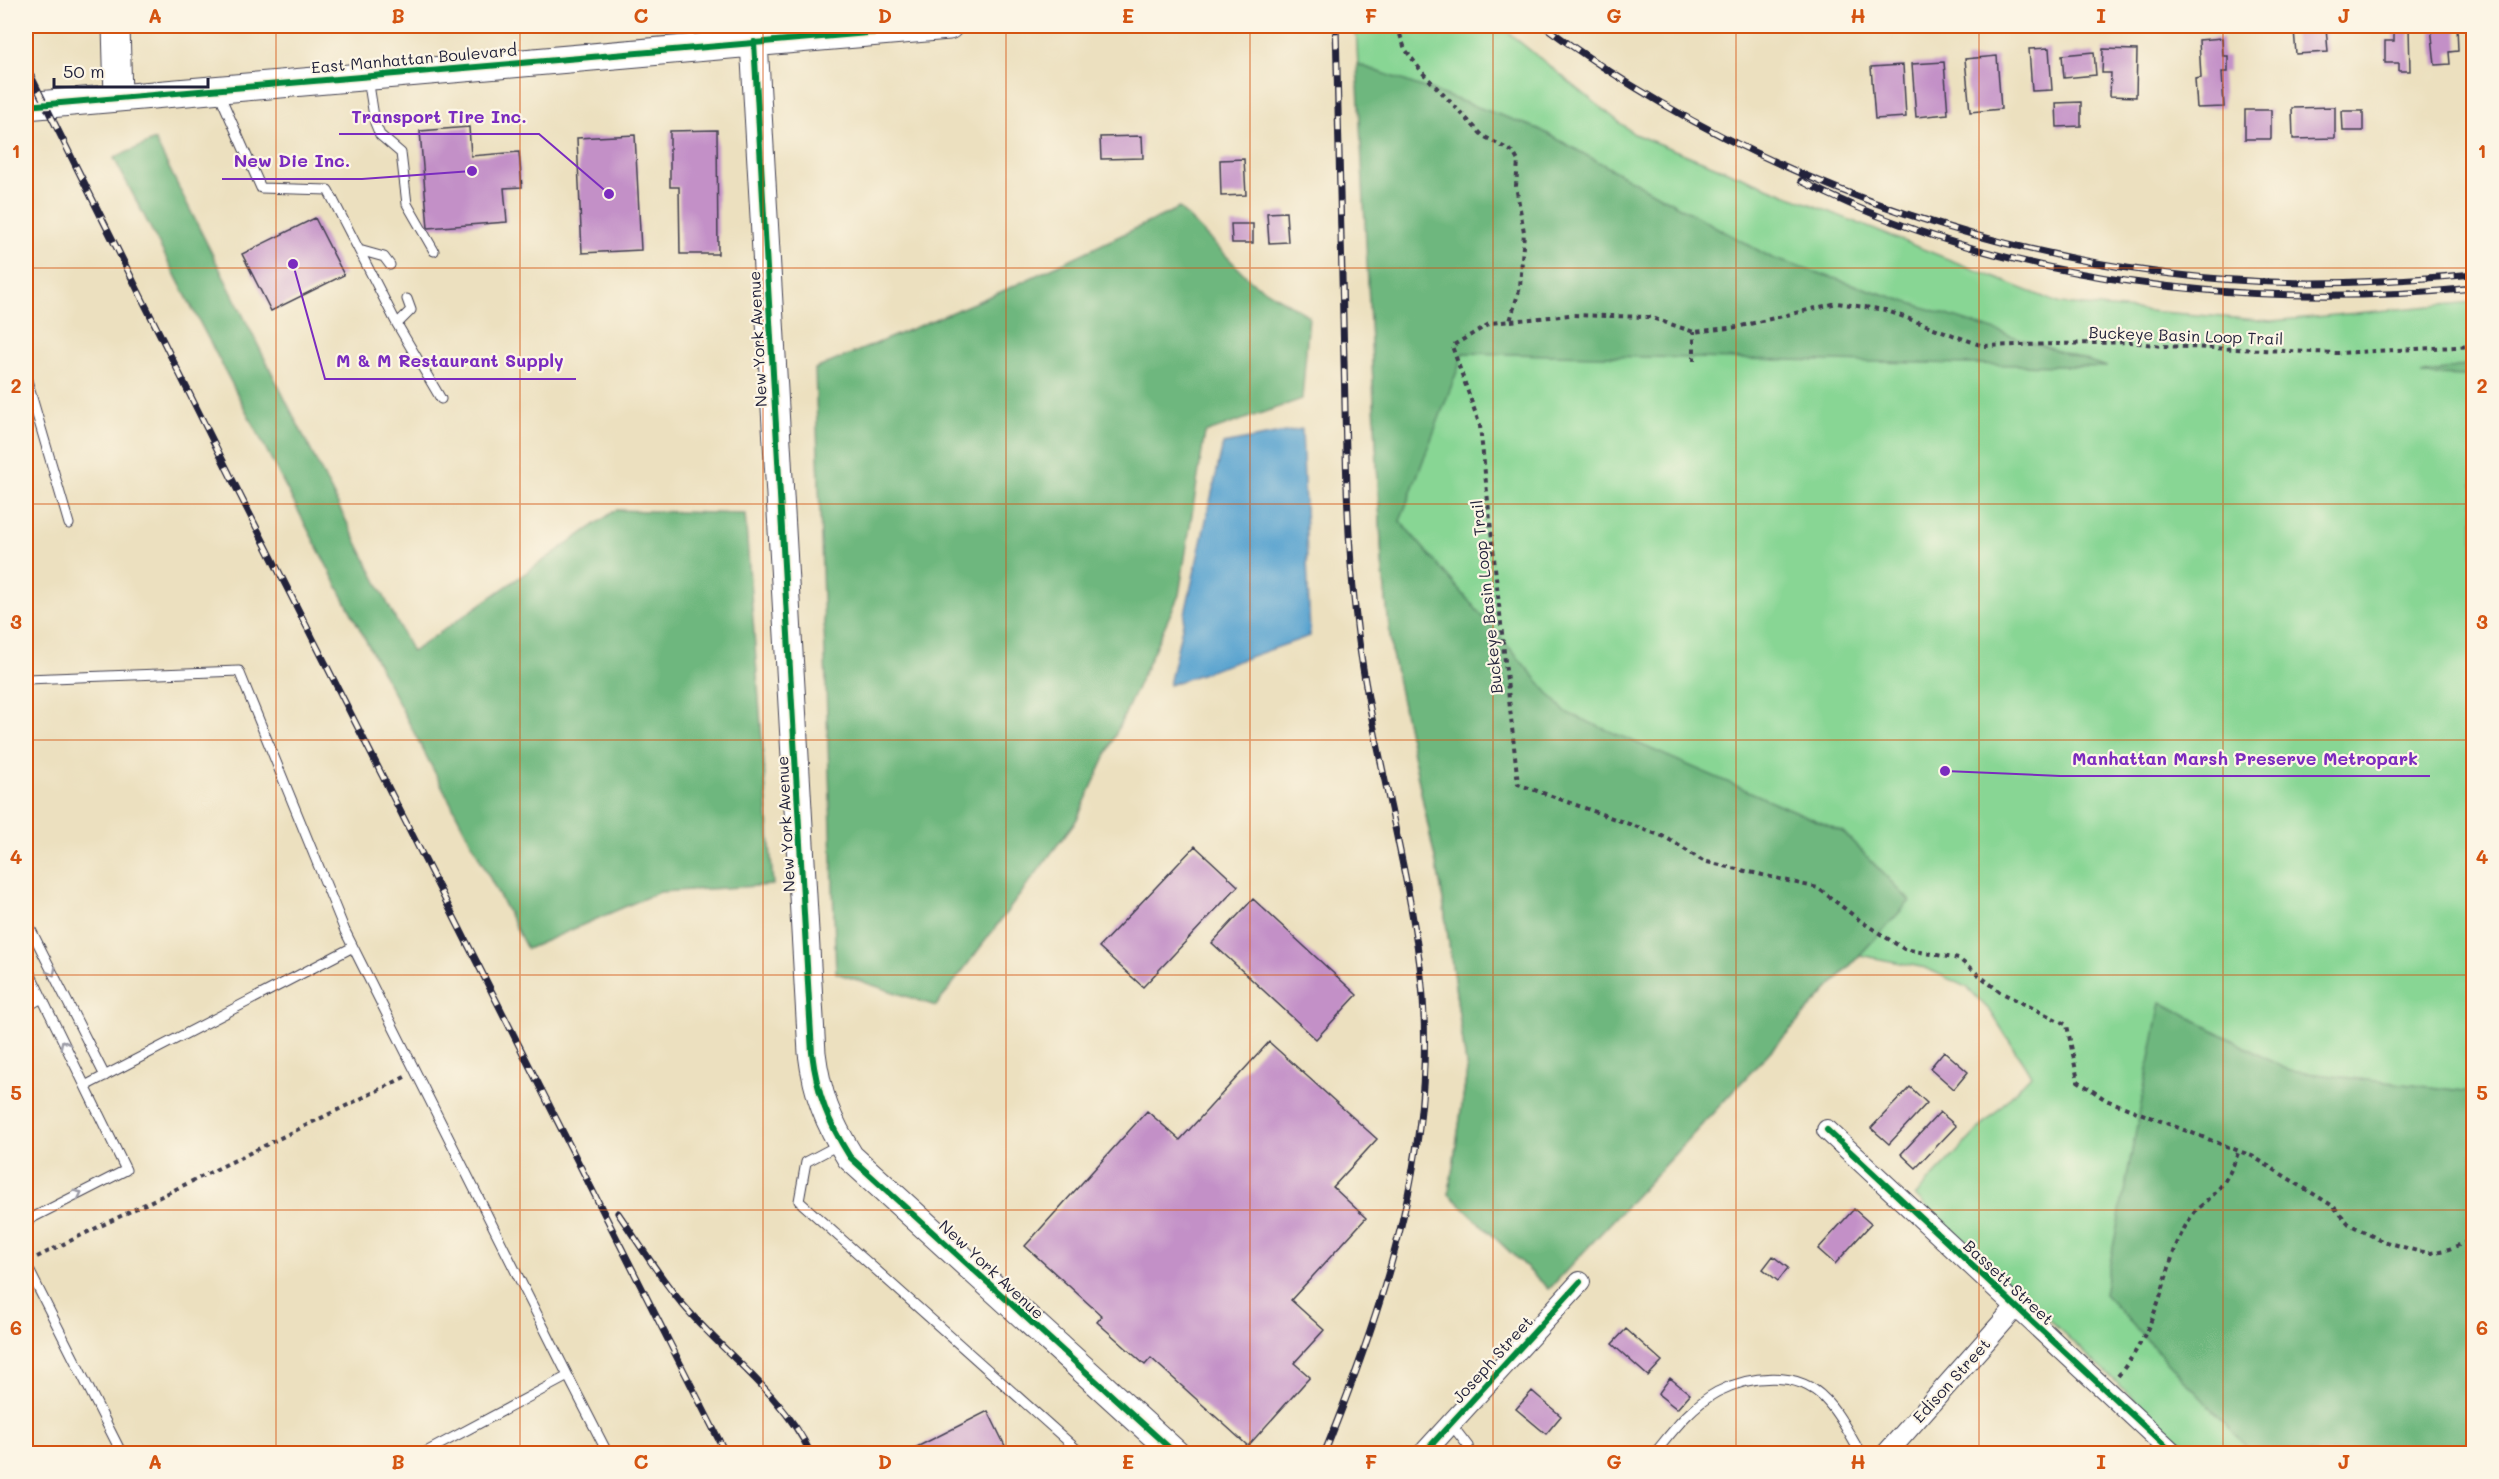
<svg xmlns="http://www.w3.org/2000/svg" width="2499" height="1479" viewBox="0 0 2499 1479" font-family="Mali,sans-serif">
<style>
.green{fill:#88d694;stroke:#557c68;stroke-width:1.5}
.forest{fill:#6eb77e;stroke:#486c5c;stroke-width:1.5}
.water{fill:#57a2cf;stroke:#3c6285;stroke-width:1.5}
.building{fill:#c390c7}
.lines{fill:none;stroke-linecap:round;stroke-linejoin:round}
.lane-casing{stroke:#403e4f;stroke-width:11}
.street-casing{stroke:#403e4f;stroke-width:22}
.secondary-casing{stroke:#403e4f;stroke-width:29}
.path{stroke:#403e4f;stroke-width:4;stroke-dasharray:4.5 4.5;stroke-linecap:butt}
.lane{stroke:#fff;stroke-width:9}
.street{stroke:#fff;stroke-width:20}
.secondary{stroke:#fff;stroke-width:27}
.rail-casing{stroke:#22223b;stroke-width:7}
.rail{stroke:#fcf5e5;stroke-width:4.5;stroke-dasharray:14;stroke-linecap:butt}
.cycleway-casing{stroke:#fcf5e5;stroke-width:10}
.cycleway{stroke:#00873e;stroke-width:6}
.oneway{stroke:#9c9ca7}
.grid{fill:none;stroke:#d45411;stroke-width:1.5;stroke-opacity:0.55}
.labels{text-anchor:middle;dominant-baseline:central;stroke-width:4.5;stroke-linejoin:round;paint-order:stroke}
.street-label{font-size:16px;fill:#22223b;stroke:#fcf5e5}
.leader{fill:none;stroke:#7b2cbf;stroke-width:2}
.callout-dot{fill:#7b2cbf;stroke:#fcf5e5;stroke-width:2}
.callout-label{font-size:18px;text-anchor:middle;font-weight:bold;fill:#7b2cbf;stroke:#fcf5e5;stroke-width:4.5;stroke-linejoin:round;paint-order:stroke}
.neatline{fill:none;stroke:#d45411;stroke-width:2}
.grid-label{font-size:20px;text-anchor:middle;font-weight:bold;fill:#d45411}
</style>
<rect width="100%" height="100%" fill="#fcf5e5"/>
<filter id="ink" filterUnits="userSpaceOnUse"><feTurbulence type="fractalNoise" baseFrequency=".0167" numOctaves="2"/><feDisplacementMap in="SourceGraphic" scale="12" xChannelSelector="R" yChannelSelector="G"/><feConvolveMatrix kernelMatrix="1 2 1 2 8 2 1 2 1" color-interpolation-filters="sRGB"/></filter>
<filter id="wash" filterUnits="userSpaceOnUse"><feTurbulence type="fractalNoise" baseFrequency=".008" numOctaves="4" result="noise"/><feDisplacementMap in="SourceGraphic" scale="24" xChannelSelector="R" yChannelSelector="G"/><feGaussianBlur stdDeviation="1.35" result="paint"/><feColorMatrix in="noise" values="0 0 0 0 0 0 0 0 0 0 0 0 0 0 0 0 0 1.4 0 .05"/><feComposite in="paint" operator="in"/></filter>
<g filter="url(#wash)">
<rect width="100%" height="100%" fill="#ece0bf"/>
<path class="green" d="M1356,26H1500L1634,134L2061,304L2272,321L2473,302V1453H2193L1915,1196L2031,1075L1991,1012L1968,988L1926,968L1860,955L1549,1289L1449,1194L1467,1071L1441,887L1392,654L1382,562Z"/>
<path class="forest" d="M1357,64L1539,129L1772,258L2107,367L1464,353L1400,521L1565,712L1843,832L1910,901L1549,1289L1449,1194L1467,1071L1441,887L1392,654L1382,562Z
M155,140L412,652L616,510L745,514L773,885L659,892L527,949L114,158Z
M1179,208L1252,282L1309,316L1302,399L1205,433L1179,595L1077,819L936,1006L836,973L815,369L1005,290Z
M2473,363V376L2421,375Z
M2161,1002L2290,1071L2473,1092V1453H2253L2104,1294Z"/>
<path class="water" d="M1302,429L1310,636L1169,685L1223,444Z"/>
<g id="blocks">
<path class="building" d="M2394,26H2409L2410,71H2399V63H2385V41H2394Z
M2431,26H2457L2458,51L2449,52L2450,64L2435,65Z
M2326,27L2328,52L2296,54L2294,30Z
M2222,38L2223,56H2228V72H2222L2224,107L2197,108L2195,79L2201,78L2199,40Z
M2049,48L2052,90L2032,91L2029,49Z
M2103,49L2137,50L2136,97L2110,96L2111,73H2102Z
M2094,52L2096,75L2064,78L2062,55Z
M1997,56L2001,109L1970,112L1965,59Z
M1944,62L1948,114L1916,117L1912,64Z
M1903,65L1906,117L1875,119L1871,67Z
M2081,102V126L2057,127L2056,103Z
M2335,107V138L2293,139L2292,108Z
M2245,110H2271V139H2245Z
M2342,111H2363V131H2343Z
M469,127L471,156L519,152L522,187L504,188L507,222L428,228L420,131Z
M717,130L718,254H680L679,187H670V131Z
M635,135L641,250L582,253L577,138Z
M1142,136L1143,158L1101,159L1100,137Z
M1244,159L1246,195L1221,196L1220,160Z
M1286,212L1288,242L1269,243L1267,213Z
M315,218L344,275L271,311L242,254Z
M1231,224H1253V243H1232Z
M1195,846L1238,886L1143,987L1099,947Z
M1253,899L1357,995L1316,1039L1212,943Z
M1269,1042L1377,1139L1333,1187L1366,1218L1291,1300L1324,1330L1294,1363L1310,1377L1248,1446L1151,1358L1145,1365L1097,1322L1102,1316L1025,1246L1147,1111L1180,1140Z
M1944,1051L1968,1072L1954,1089L1930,1068Z
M1910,1087L1927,1103L1889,1144L1871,1128Z
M1940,1112L1956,1126L1916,1168L1901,1154Z
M1854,1209L1871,1224L1835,1264L1818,1249Z
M1773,1256L1788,1268L1778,1281L1763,1269Z
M1626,1329L1662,1361L1648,1376L1612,1344Z
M1670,1378L1690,1394L1677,1409L1658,1394Z
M1532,1391L1561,1416L1546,1434L1516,1409Z
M988,1411L1009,1454H903Z"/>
</g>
</g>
<g filter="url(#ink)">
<use href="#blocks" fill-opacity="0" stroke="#403e4f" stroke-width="1.5"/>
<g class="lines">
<defs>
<path id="lane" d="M719,26V44
M368,78L375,123L380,135L401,153L407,204L434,251
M218,91L261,188L328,190L397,324L441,399
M359,250L384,257L390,265
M397,324L411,310L407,299
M26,377L69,524
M26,679L239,671L345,931L568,1376L422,1454
M26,920L105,1076
M26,965L126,1170L26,1221
M26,1007L42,998
M85,1086L353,947
M840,1144L806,1162L799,1201L1082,1454
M26,1264L122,1454
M568,1376L608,1454
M1451,1424L1468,1446L1469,1454
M1654,1454C1672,1432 1691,1406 1717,1392C1750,1375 1798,1370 1825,1399C1840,1414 1850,1436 1861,1454"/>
<path id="street" d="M1827,1130L2174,1454
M1423,1454L1580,1282
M1886,1454L2016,1307"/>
<path id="secondary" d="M116,26L118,97
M754,42L812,1053C817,1094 828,1122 850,1157L1176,1454
M26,106L949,26"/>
</defs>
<use href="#lane" class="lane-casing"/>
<use href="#street" class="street-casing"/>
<use href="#secondary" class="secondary-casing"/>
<path class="path" d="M1397,26L1405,49L1422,72L1483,136L1513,152L1518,161L1516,186L1524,232L1520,287L1510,321
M2474,346L2337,353L2162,346L2131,342L1983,346L1885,310L1837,303L1737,327L1694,332L1649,317L1570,315L1491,323L1452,346L1480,426L1518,784L1665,837L1703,861L1818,888L1862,922L1904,949L1959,959L2000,992L2067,1025L2078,1081L2106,1100L2252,1156L2333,1206L2349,1224L2380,1240L2417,1251L2431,1253L2449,1249L2474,1239
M1694,361V332
M37,1257L405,1077
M2118,1376C2135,1355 2147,1333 2156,1308C2168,1277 2173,1240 2194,1213C2198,1207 2206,1203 2211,1197C2226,1182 2232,1170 2239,1150"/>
<use href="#lane" class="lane"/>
<use href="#street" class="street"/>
<use href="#secondary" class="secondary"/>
<defs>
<path id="rail" d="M1544,26C1762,187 2039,281 2311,283C2365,283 2419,279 2474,274
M26,66L239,493L726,1454
M1801,181C2003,284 2250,310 2474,288
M618,1213C638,1242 657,1273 679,1300C721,1352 782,1392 811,1454
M1324,1454C1387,1298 1441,1136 1420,966C1405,846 1367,729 1355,608C1346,526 1346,443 1344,360C1341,249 1339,137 1336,26"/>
</defs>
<use href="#rail" class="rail-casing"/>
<use href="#rail" class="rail"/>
<defs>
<path id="cycleway" d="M754,42L812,1053C817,1094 828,1122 850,1157L1176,1454
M26,106L949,26
M1827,1130L2174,1454
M1423,1454L1580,1282"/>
</defs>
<use href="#cycleway" class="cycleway-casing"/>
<use href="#cycleway" class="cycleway"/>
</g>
<defs><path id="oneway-chevron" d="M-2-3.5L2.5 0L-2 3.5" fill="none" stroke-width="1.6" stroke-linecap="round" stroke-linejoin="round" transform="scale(1.5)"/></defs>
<g class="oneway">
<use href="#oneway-chevron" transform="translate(52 972) rotate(63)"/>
<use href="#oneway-chevron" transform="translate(64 1044) rotate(-116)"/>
<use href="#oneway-chevron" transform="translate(78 1194) rotate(-27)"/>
</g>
</g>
<path class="grid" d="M276,26V1454M520,26V1454M763,26V1454M1006,26V1454M1250,26V1454M1493,26V1454M1736,26V1454M1979,26V1454M2223,26V1454M26,268H2474M26,504H2474M26,740H2474M26,975H2474M26,1210H2474"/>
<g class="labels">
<g class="street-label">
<text transform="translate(414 58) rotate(-5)">East Manhattan Boulevard</text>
<text transform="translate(2186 335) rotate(2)">Buckeye Basin Loop Trail</text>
<text transform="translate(757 339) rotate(-93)">New York Avenue</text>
<text transform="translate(1486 597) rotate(-96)">Buckeye Basin Loop Trail</text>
<text transform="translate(785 824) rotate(-93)">New York Avenue</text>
<text transform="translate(992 1269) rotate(43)">New York Avenue</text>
<text transform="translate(2009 1282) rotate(43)">Bassett Street</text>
<text transform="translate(1492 1359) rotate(-48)">Joseph Street</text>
<text transform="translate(1951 1380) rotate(-48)">Edison Street</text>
</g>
</g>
<path class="leader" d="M609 194L539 134H339M472 171L362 179H222M293 264L325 379H576M1945 771L2060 776H2430"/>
<g class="callout-dot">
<circle cx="609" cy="194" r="6"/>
<circle cx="472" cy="171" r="6"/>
<circle cx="293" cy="264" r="6"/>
<circle cx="1945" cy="771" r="6"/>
</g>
<g class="callout-label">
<text x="439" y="123">Transport Tire Inc.</text>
<text x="292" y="167">New Die Inc.</text>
<text x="450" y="367">M &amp; M Restaurant Supply</text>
<text x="2245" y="765">Manhattan Marsh Preserve Metropark</text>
</g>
<rect width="2499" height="1479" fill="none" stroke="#fcf5e5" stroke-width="66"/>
<path d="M54 78v9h154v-9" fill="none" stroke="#22223b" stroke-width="3"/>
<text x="63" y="78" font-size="18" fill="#22223b" stroke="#fcf5e5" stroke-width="4.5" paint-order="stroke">50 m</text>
<rect x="33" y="33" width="2433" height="1413" class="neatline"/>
<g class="grid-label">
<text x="155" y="23">A</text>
<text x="398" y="23">B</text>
<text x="641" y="23">C</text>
<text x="885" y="23">D</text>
<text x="1128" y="23">E</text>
<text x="1371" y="23">F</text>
<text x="1614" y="23">G</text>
<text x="1858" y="23">H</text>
<text x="2101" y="23">I</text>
<text x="2344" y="23">J</text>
<text x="16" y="158">1</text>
<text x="2482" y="158">1</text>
<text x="16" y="393">2</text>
<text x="2482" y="393">2</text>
<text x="16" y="629">3</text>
<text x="2482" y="629">3</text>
<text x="16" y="864">4</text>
<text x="2482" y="864">4</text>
<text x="16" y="1100">5</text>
<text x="2482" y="1100">5</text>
<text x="16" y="1335">6</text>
<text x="2482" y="1335">6</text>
<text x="155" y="1469">A</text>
<text x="398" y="1469">B</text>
<text x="641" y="1469">C</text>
<text x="885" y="1469">D</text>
<text x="1128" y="1469">E</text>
<text x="1371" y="1469">F</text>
<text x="1614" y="1469">G</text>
<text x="1858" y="1469">H</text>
<text x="2101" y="1469">I</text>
<text x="2344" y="1469">J</text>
</g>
</svg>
